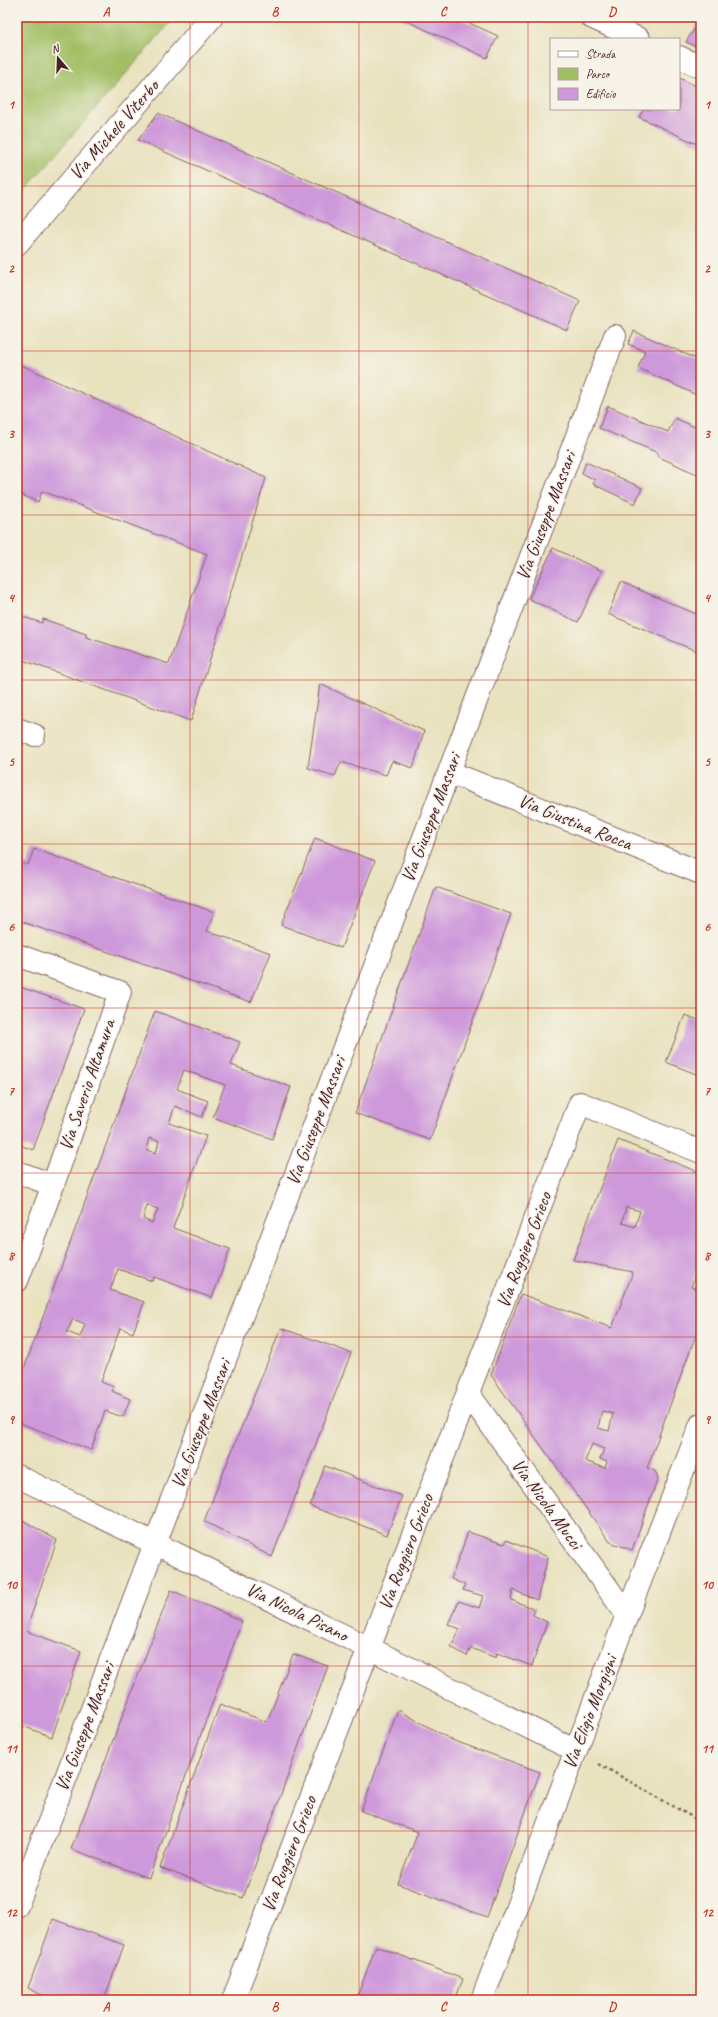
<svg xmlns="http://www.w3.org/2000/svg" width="718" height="2017" viewBox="0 0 718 2017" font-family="Caveat,sans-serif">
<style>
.green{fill:#a3bf66;stroke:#766f48}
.building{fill:#ce99da;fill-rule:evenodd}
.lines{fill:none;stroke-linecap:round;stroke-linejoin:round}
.minor-casing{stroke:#82635f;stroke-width:24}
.path{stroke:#82635f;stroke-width:2.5;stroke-dasharray:3 3;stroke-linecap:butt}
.minor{stroke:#fff;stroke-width:22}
.grid{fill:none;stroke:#c8321e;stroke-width:1;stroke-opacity:0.55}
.labels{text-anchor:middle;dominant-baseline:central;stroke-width:3;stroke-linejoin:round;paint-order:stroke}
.street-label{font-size:19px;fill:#4a1f2b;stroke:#f7f3e8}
.neatline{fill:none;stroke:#c8321e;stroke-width:1.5}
.grid-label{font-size:13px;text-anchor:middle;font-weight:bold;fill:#c8321e}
</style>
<rect width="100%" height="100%" fill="#f7f3e8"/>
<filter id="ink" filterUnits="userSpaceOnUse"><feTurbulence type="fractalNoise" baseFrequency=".025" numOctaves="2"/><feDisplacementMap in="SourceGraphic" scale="8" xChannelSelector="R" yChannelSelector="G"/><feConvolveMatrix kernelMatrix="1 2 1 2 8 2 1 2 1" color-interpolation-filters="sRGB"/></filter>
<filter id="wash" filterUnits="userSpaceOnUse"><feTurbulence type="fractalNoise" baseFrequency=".012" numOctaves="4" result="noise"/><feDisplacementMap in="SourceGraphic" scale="16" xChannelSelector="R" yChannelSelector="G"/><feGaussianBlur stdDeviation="0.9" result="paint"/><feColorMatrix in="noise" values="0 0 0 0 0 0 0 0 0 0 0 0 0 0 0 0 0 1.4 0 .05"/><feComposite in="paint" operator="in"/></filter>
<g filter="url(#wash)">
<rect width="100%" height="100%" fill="#e9e2bf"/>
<path class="green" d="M17,17H175L17,199Z"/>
<g id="blocks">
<path class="building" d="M398,17H456L498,36L487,58Z
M701,18V49L686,42Z
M679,78L701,88V146L639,117L644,109H679Z
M158,113L580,301L567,330L138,140Z
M634,331L701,361V397L638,368L645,351L628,344Z
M17,363L266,478L191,721L17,658V615L42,623L43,619L86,634V637L169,664L207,554L42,491L38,502L17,493Z
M608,406L668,432L675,418L701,430V476L657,456L658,453L599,428Z
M586,462L642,488L635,504L593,484L595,480L582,473Z
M553,548L602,571L578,622L529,599Z
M621,582L701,616V653L608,614Z
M320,684L424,731L413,768L392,761L386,775L341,762L335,776L308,768Z
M315,838L375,861L341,948L281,925Z
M34,849L214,912L207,931L271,953L251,1002L17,920V861L28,865Z
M436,887L511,914L430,1140L355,1113Z
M17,986L84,1009L33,1150L17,1144Z
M155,1011L240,1042L231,1065L291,1087L272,1139L213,1117L225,1085L184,1070L177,1089L208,1101L202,1117L175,1106L169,1123L206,1136L173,1228L230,1249L212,1298L154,1277L152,1281L118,1269L110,1290L144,1302L133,1333L120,1328L101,1382L114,1387L112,1391L130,1399L123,1417L105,1411L91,1450L17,1422V1388ZM149,1138L159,1141L156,1153L146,1150ZM147,1205L158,1209L152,1223L143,1219ZM73,1319L85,1324L80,1337L67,1332Z
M685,1015L701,1021V1076L666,1062Z
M618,1140L701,1173V1258L691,1287L701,1290V1321L647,1468L655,1471L658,1478L632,1550L610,1542L491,1375L521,1294L612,1328L633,1272L573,1260ZM626,1207L640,1211L635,1227L622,1223ZM602,1411L613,1414L609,1431L598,1428ZM592,1444L604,1449L600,1459L607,1462L605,1468L585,1461Z
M281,1328L351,1353L272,1557L204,1521Z
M325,1466L402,1496L387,1535L310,1506Z
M17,1517L57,1540L26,1631L81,1651L52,1737L17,1724Z
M468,1532L504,1544L506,1540L548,1557L537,1600L513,1590L511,1600L535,1609L533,1615L547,1622L532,1666L497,1653L496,1658L471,1648L467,1656L451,1647L460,1629L448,1624L459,1601L479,1608L483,1596L463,1590L465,1585L451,1579Z
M171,1590L242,1621L149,1878L71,1849Z
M293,1654L328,1666L243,1898L160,1868L220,1704L267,1722Z
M398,1710L452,1740L540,1772L487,1917L398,1884L418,1832L361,1811Z
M53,1919L124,1945L104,2000H52L28,1988Z
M376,1946L463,1979L455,2000H356Z"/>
</g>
</g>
<g filter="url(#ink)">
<use href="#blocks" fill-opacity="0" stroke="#82635f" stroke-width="1"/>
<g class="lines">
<defs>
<path id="minor" d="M591,17L639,39
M679,57L701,67
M17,244L212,17
M17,729L34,735
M449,772L701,873
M17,955L120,992L53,1185L17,1281
M17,1172L53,1185
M468,1393L627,1615
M17,1476L369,1648L576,1751
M17,1906L615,336
M233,2000L580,1103L701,1152
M482,2000L627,1615L701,1424"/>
</defs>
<use href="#minor" class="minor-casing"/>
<path class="path" d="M599,1764L701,1822"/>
<use href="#minor" class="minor"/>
</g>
</g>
<path class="grid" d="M190,17V2000M359,17V2000M528,17V2000M17,186H701M17,351H701M17,515H701M17,680H701M17,844H701M17,1008H701M17,1173H701M17,1337H701M17,1502H701M17,1666H701M17,1831H701"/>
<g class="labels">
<g class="street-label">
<text transform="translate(114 130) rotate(-49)">Via Michele Viterbo</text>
<text transform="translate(546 516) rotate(-69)">Via Giuseppe Massari</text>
<text transform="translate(431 818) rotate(-69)">Via Giuseppe Massari</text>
<text transform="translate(575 822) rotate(22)">Via Giustina Rocca</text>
<text transform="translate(87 1085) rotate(-71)">Via Saverio Altamura</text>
<text transform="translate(316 1121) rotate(-69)">Via Giuseppe Massari</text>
<text transform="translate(524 1250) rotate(-69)">Via Ruggiero Grieco</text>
<text transform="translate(201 1424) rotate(-69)">Via Giuseppe Massari</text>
<text transform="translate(547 1504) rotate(54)">Via Nicola Mucci</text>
<text transform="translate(406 1552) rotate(-69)">Via Ruggiero Grieco</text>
<text transform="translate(297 1612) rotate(26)">Via Nicola Pisano</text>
<text transform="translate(590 1712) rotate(-69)">Via Eligio Morgigni</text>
<text transform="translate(85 1727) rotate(-69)">Via Giuseppe Massari</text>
<text transform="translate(289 1854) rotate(-69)">Via Ruggiero Grieco</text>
</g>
</g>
<rect width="718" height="2017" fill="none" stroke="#f7f3e8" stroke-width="44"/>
<rect x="550" y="38" width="130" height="72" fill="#f7f3e8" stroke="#b29e9c"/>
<rect x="558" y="51" width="20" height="6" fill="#ffffff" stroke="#b29e9c"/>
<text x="586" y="58" font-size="12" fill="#4a1f2b">Strada</text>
<rect x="558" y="68" width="20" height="12" fill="#a3bf66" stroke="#b29e9c"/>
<text x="586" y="78" font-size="12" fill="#4a1f2b">Parco</text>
<rect x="558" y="88" width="20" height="12" fill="#ce99da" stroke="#b29e9c"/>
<text x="586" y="98" font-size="12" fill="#4a1f2b">Edificio</text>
<g transform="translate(58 58) rotate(341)" stroke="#f7f3e8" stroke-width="3" paint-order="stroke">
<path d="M0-3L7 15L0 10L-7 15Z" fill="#4a1f2b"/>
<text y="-6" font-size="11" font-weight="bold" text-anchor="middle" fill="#4a1f2b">N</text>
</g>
<rect x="22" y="22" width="674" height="1973" class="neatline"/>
<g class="grid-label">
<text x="106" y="16">A</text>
<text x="275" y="16">B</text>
<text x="443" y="16">C</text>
<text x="612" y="16">D</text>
<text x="11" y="109">1</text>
<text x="707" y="109">1</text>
<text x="11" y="273">2</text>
<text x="707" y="273">2</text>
<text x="11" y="438">3</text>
<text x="707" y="438">3</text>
<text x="11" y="602">4</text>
<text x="707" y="602">4</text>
<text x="11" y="766">5</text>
<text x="707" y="766">5</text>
<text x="11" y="931">6</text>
<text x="707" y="931">6</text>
<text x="11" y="1095">7</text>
<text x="707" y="1095">7</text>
<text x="11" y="1260">8</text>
<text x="707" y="1260">8</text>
<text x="11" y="1424">9</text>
<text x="707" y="1424">9</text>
<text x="11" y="1589">10</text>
<text x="707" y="1589">10</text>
<text x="11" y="1753">11</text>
<text x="707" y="1753">11</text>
<text x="11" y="1917">12</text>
<text x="707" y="1917">12</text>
<text x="106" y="2011">A</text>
<text x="275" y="2011">B</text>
<text x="443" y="2011">C</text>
<text x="612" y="2011">D</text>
</g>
</svg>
